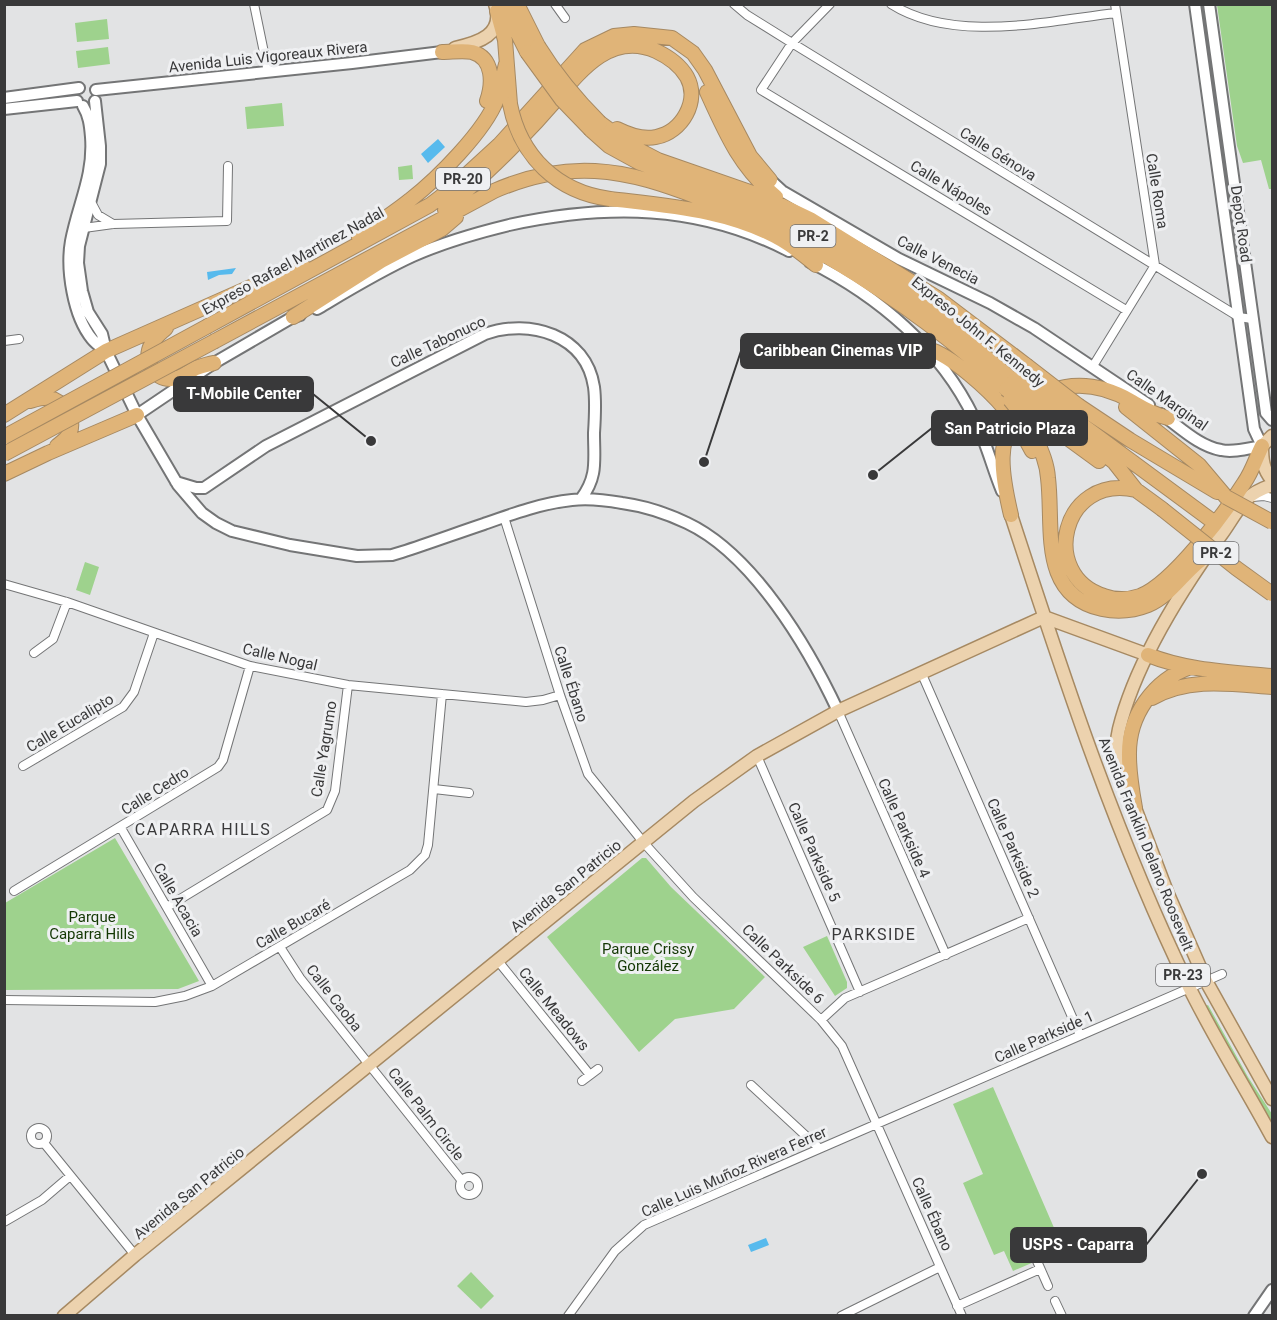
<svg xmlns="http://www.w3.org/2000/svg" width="1277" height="1320" viewBox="0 0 1277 1320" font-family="Roboto,sans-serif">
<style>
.green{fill:#9ed28d}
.water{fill:#57baed}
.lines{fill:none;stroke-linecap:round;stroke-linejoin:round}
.street-casing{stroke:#747576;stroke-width:10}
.secondary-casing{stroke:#747576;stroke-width:14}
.primary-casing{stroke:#a68962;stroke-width:15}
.highway-casing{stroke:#a68962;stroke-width:16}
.street{stroke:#fff;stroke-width:8}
.secondary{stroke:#fff;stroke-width:10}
.primary{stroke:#ecd2ae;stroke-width:12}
.highway{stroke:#e0b478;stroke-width:14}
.highway-bridge-casing{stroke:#a68962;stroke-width:16;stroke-linecap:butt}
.highway-bridge{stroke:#e0b478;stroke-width:14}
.labels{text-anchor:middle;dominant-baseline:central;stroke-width:6;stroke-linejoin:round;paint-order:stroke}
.shield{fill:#eff0f2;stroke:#707071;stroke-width:1.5}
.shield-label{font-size:14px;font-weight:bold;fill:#39393a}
.street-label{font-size:15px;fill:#39393a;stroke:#eff0f2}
.park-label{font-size:15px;fill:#133703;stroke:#eff0f2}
.neighbourhood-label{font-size:16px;letter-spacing:1.5px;fill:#39393a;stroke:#eff0f2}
.leader{fill:none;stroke:#39393a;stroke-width:2}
.callout-dot{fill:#39393a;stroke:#eff0f2;stroke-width:2}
.callout{fill:#39393a;stroke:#39393a;stroke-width:2}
.callout-label{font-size:16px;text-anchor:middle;font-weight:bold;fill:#fff}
</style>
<rect width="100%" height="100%" fill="#e2e3e4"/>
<path class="green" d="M1217,5H1272V189H1269L1261,160L1243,163L1237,146Z
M107,19L109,39L77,42L75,23Z
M108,47L110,64L78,68L76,51Z
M282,103L284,126L247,129L245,107Z
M412,165L413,179L399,180L398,167Z
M85,562L99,567L90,595L76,590Z
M115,838L199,981L178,989L5,990V903Z
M642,858H646L671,887L765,977L734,1009L675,1019L639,1052L547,937Z
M827,936L847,982V988L835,996L803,947Z
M1208,1005L1248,1077L1272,1114V1126L1205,1006Z
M993,1087L1058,1237L1029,1250L1034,1262L1013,1271L1004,1251L994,1255L963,1183L983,1174L953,1104Z
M471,1272L494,1296L481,1309L457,1286Z"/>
<path class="water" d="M438,139L445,147L428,163L421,154Z
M236,268L232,274L219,275L208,280L207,272Z
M766,1238L769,1245L751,1252L748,1245Z"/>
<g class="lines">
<defs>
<path id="street" d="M254,4L268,72
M555,4L565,18
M734,4L747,15L792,43L1239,317L1252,319
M830,4L792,43L761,90L1126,310
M891,4C954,44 1047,21 1116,13
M91,202L98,215L113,224
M84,228L113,224L227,221L228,166
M4,341L19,339
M1093,366L1155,265L1115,4
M1252,497L1264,496L1272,498
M504,517L560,695L588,774L644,843L693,897L821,1020L842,1046L962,1316
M4,584L67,602L250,666L348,685L526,702L543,700L560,695
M34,653L53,639L67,602
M921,672L1080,1035
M838,711L946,955
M757,756L860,992
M23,766L123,707L134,692L154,633
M434,789L469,793
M121,828L212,986
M14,891L218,767L223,760L250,666
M167,907L327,810L335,791L348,685
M280,947L300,978L462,1181
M498,961L590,1075
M4,1000L155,1002L185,996L212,986L410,870L425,855L428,845L442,694
M821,1020L845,998L1029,918
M582,1081L598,1069
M751,1085L819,1148
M31 1136a8 8 0 1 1 16 0a8 8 0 1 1-16 0Z
M44,1143L135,1255
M460 1186a9 9 0 1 1 18 0a9 9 0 1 1-18 0Z
M4,1222L42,1200L70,1176
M1033,1252L1048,1286
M1055,1301L1062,1316
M957,1306L1040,1269
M568,1316L615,1251L644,1225L1222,974
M841,1316L940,1267"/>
<path id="secondary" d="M1209,4L1264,398L1266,413L1272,420
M96,90L352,63L442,52
M4,98L79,88
M95,101L100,146V164L79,246L78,263L82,291L88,312L102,334L106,351L137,415L178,485L202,513L216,523L232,531L290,545L357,556L392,555L402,552C430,543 457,533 484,524C512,514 542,503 572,500C589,498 605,500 622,503C644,506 666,513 687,523C753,554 808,647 838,711
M83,106C89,116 90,125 91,137C94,176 78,204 71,241C66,269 73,316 92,339C96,344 101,347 106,351
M4,109L77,101
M770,180L782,191L899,259L990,303L1034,328L1149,405
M810,262C878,296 941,349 974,418C986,441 992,467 1002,491
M317,309C349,290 380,271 413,256C444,242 476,233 509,225C606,204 698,204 789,251
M1161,414C1179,426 1198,446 1221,450C1233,453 1250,448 1262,446L1254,429L1195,4
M137,415L214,363L293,317L300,315
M176,482L196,488H204L266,446L485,334C530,318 586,335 594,387C596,402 595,418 594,433C594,461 598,476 581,499
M1254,1316L1272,1290"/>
<path id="primary" d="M455,48C477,43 506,35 495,4
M1272,436L1262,446C1262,460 1263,469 1272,480
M1272,485C1264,488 1255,491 1248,498C1238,507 1230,523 1221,535C1182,589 1135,664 1119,729C1115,745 1118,759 1122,774L1167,892L1206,981L1272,1099
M1011,515C1063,675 1115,835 1189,987C1214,1038 1245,1087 1272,1137
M64,1316L135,1255L694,801L757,756L838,711L1044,617L1148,655"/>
<path id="highway" d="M503,4L527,52
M517,4L538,46
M497,11L505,40L510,104
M442,52C452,52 463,50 472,52C494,58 493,84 487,101
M707,92C726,134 740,167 776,197
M600,123L633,147L658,160L764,197L810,219L939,299L1026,365
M591,130L609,146L640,163L760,208L814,236L906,292L954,329L1014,381
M610,199C668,206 730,210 782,240C794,247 805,256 816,265
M445,210C470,187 495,166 518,141C531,128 543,115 555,101C580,71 611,31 656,51C669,57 680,65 687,77C700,101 682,132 656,137C643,140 629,135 617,129
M359,238C375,224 393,214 410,200C437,179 485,131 497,99C501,88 503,75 506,64
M293,317L381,261L442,229L456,217
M208,326L430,205L451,189L499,145L585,50L614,36L634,34L672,38L693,53L705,70L750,156L770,180
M166,328C161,333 154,338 151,345C143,360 154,380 171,379C181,379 188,372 196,368C202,366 208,364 214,363
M215,341L494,191C526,177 560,169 595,171C632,173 666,185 700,198C726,207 752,216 776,228C795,237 813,248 831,259C894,297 953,339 1006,389
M928,349C951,355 989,390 1005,409
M1050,391C1078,381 1105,386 1131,401C1143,408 1154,415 1168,418
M30,401C37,399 43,397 50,398C63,401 75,418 70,432C68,438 62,442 57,446
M1079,406L1130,440L1217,492
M1126,407L1199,465L1226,497
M4,415L106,351L246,289L282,274L305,268
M1074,419L1215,523
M1020,429L1032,451
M1034,434C1040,448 1047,462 1048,478C1054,527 1038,595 1102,609C1117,612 1133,611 1148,605C1172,595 1185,569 1207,555
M1062,434L1099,461
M1084,438L1114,462L1136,490L1162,509
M4,474L48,453L137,415
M1136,490C1061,473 1039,576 1104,596C1115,600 1128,600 1140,596C1172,584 1225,513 1244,483C1252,472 1256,458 1262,446
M1011,515C1002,477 993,435 1025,405
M1148,655C1188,671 1231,672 1272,676
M1152,698C1189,677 1231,684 1272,687
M1135,808C1132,791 1129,773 1129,756C1128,716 1153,680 1191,667"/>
</defs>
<use href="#street" class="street-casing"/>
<use href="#secondary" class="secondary-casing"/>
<use href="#primary" class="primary-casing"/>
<use href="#highway" class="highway-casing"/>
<use href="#street" class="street"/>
<use href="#secondary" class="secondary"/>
<use href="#primary" class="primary"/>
<use href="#highway" class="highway"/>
<defs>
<path id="highway-bridge" d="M538,46C556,75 576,99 600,123
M527,52L562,100L591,130
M510,104C520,156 557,192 610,199
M1026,365L1079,406
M1021,373L1074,419
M1014,381L1069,426
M1006,389L1062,434
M1010,400L1026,420L1034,434
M4,437L208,326
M4,454L215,341
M1226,497L1272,522
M1162,509L1236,568L1272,594"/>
</defs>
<use href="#highway-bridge" class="highway-bridge-casing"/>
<use href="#highway-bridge" class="highway-bridge"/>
</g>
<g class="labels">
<g class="shield">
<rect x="436" y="168" width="54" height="22" rx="4.5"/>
<rect x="790.5" y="225" width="45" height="22" rx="4.5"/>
<rect x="1193.5" y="542" width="45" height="22" rx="4.5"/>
<rect x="1156" y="964" width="54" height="22" rx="4.5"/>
</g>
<g class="shield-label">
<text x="463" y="179">PR-20</text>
<text x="813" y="236">PR-2</text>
<text x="1216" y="553">PR-2</text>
<text x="1183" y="975">PR-23</text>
</g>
<g class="street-label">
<text transform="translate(268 57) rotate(-6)">Avenida Luis Vigoreaux Rivera</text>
<text transform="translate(998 154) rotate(32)">Calle Génova</text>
<text transform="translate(951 188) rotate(31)">Calle Nápoles</text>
<text transform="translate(1157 191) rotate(81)">Calle Roma</text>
<text transform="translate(1241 224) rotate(82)">Depot Road</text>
<text transform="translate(938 260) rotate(27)">Calle Venecia</text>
<text transform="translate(293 261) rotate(-29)">Expreso Rafael Martínez Nadal</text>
<text transform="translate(978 332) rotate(39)">Expreso John F. Kennedy</text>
<text transform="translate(438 342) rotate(-25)">Calle Tabonuco</text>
<text transform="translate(1167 400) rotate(35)">Calle Marginal</text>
<text transform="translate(280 657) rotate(13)">Calle Nogal</text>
<text transform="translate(571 684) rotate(72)">Calle Ébano</text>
<text transform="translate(70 723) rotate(-31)">Calle Eucalipto</text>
<text transform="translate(324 749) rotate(-81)">Calle Yagrumo</text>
<text transform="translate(155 791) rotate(-32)">Calle Cedro</text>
<text transform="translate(904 828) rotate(66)">Calle Parkside 4</text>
<text transform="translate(1146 844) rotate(68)">Avenida Franklin Delano Roosevelt</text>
<text transform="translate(1013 848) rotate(66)">Calle Parkside 2</text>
<text transform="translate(814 852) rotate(66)">Calle Parkside 5</text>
<text transform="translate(566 886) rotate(-39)">Avenida San Patricio</text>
<text transform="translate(178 900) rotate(60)">Calle Acacia</text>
<text transform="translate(293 924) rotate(-30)">Calle Bucaré</text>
<text transform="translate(783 964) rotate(44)">Calle Parkside 6</text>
<text transform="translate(334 998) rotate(52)">Calle Caoba</text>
<text transform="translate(554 1009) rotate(51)">Calle Meadows</text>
<text transform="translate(1044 1037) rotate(-24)">Calle Parkside 1</text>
<text transform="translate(426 1114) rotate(52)">Calle Palm Circle</text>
<text transform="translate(734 1172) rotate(-24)">Calle Luis Muñoz Rivera Ferrer</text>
<text transform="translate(189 1193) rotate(-39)">Avenida San Patricio</text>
<text transform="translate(932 1214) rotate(66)">Calle Ébano</text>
</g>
<g class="park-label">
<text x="92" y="917">Parque<tspan x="92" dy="17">Caparra Hills</tspan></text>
<text x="648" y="949">Parque Crissy<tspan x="648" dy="17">González</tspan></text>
</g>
<g class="neighbourhood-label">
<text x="203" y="829">CAPARRA HILLS</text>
<text x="874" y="934">PARKSIDE</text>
</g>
</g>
<path class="leader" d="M704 462L741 351M371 441L313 394M873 475L932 428M1202 1174L1146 1245"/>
<g class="callout-dot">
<circle cx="704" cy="462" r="6"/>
<circle cx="371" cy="441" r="6"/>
<circle cx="873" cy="475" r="6"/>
<circle cx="1202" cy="1174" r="6"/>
</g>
<g class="callout">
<rect x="741" y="334" width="194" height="34" rx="6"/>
<rect x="174" y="377" width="139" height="34" rx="6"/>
<rect x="932" y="411" width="155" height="34" rx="6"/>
<rect x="1011" y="1228" width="135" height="34" rx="6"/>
</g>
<g class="callout-label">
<text x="838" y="356">Caribbean Cinemas VIP</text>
<text x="244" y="399">T-Mobile Center</text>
<text x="1010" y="434">San Patricio Plaza</text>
<text x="1078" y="1250">USPS - Caparra</text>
</g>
<rect width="1277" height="1320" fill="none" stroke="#39393a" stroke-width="12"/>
</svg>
